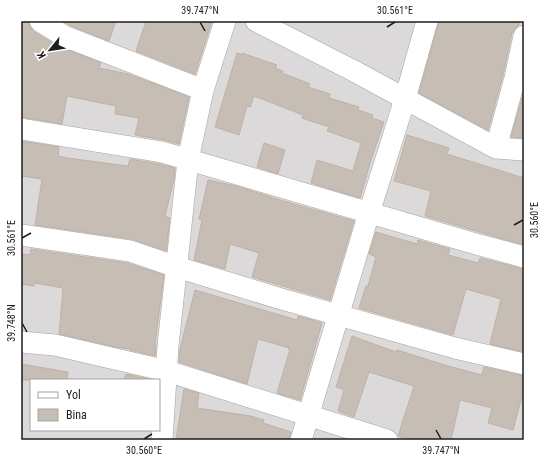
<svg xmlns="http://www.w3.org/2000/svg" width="545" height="461" viewBox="0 0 545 461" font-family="'Roboto Condensed',sans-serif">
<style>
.residential{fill:#dbd9d9;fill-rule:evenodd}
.building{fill:#c6bdb5;stroke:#c1b1a3}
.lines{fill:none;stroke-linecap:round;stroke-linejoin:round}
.street-casing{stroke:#a4a4a4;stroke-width:22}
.street{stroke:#fff;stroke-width:21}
.ticks{fill:none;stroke:#1d1d1d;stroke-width:1.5}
.neatline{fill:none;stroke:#1d1d1d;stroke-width:1.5}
.ticks-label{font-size:10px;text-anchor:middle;fill:#1d1d1d}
</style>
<rect width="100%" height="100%" fill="#efebe1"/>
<path class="residential" d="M21,21H524V440H21ZM31,380H159V430H31Z"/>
<path class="building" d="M21,21H28L30,27L33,31L58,46L101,63L99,68L128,74L189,97L179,144L164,140L135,135L139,118L115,114L116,106L67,96L62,124L21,117Z
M63,21H116L109,41L69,25Z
M146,21H212L195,74L136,51Z
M439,21H520L519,25L515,28L512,33L503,75L488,130L419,93Z
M237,53L242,55V53L277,65L275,68L283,71L282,73L310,84L308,87L330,94L329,98L359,107L358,110L373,115L372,118L384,122L371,160L360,198L311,183L317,160L353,171L361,143L327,131L329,127L302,118L303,115L254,96L250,107L247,106L239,135L215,127Z
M524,91V138L511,137Z
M407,135L449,148L447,154L524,178V245L425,216L431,191L394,181Z
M21,141L59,147L58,156L67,158L128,166L130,159L159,164L175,168L174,179L165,216L170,218L166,251L132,239L35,225L42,179L21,176Z
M264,143L285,150L278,174L257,167Z
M208,180L236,186L271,197L273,198L354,221L330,300L252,277L259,253L230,244L225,269L194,260L202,220L199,219Z
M376,232L417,244L418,240L450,249L448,255L478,263L480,258L524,269V352L490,344L501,299L466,289L453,335L359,308L366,286H368L376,257L369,254Z
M31,249L127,263L164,275L155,344H156L155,356L130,350L131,349L115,347L59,334L63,288L35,283L34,286L21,284V254L30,255Z
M195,290L297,320L298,316L322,323L300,400L277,393L290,349H288L289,348L258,339L247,384L179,362L180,349Z
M352,336L396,352L397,350L448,366L482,375L484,367L524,376V389L513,430L488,423L492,408L460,400L451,440H411L398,436L414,386L369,372L354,417L338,411L344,390L336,387Z
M21,364L68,372L67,380H21Z
M126,374L153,380H124Z
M184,389L199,393L197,408L251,416L264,420L263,423L291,432L289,440H176Z"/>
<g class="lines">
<defs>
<path id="street" d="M40,21L64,36L203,90
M256,21L354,71L496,148L524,150
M21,129L162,152L476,244L524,257
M496,148L515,78L524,36
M21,235L130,251L177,267L278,298L455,348L524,364
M21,342L55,345L167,371L387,440
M162,440L168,346L188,160L203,90L225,21
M301,440L369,213L405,99L427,21"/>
</defs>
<use href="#street" class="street-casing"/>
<use href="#street" class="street"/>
</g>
<path class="ticks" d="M200,22L205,31M387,27L395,22M514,225L523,220M22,238L31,233M22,323L27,332M436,430L441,439M144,439L152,434"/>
<rect width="545" height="461" fill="none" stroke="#ffffff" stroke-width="44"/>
<rect x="30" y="379" width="130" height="52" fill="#ffffff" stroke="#a5a5a5"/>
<rect x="38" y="392" width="20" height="6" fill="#ffffff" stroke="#a5a5a5"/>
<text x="66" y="399" font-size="12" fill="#1d1d1d">Yol</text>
<rect x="38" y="409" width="20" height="12" fill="#c6bdb5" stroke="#a5a5a5"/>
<text x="66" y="419" font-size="12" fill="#1d1d1d">Bina</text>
<g transform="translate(50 50) rotate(240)" stroke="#ffffff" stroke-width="3" paint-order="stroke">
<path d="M0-3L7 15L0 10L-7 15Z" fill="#1d1d1d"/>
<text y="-6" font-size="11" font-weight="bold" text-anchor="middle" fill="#1d1d1d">K</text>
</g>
<rect x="22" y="22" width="501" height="417" class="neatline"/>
<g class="ticks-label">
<text x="200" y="14">39.747°N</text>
<text x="395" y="14">30.561°E</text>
<text transform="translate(534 220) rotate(-90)" y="4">30.560°E</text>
<text transform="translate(11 238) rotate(-90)" y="4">30.561°E</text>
<text transform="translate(11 323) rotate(-90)" y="4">39.748°N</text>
<text x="144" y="454">30.560°E</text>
<text x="441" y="454">39.747°N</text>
</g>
</svg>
